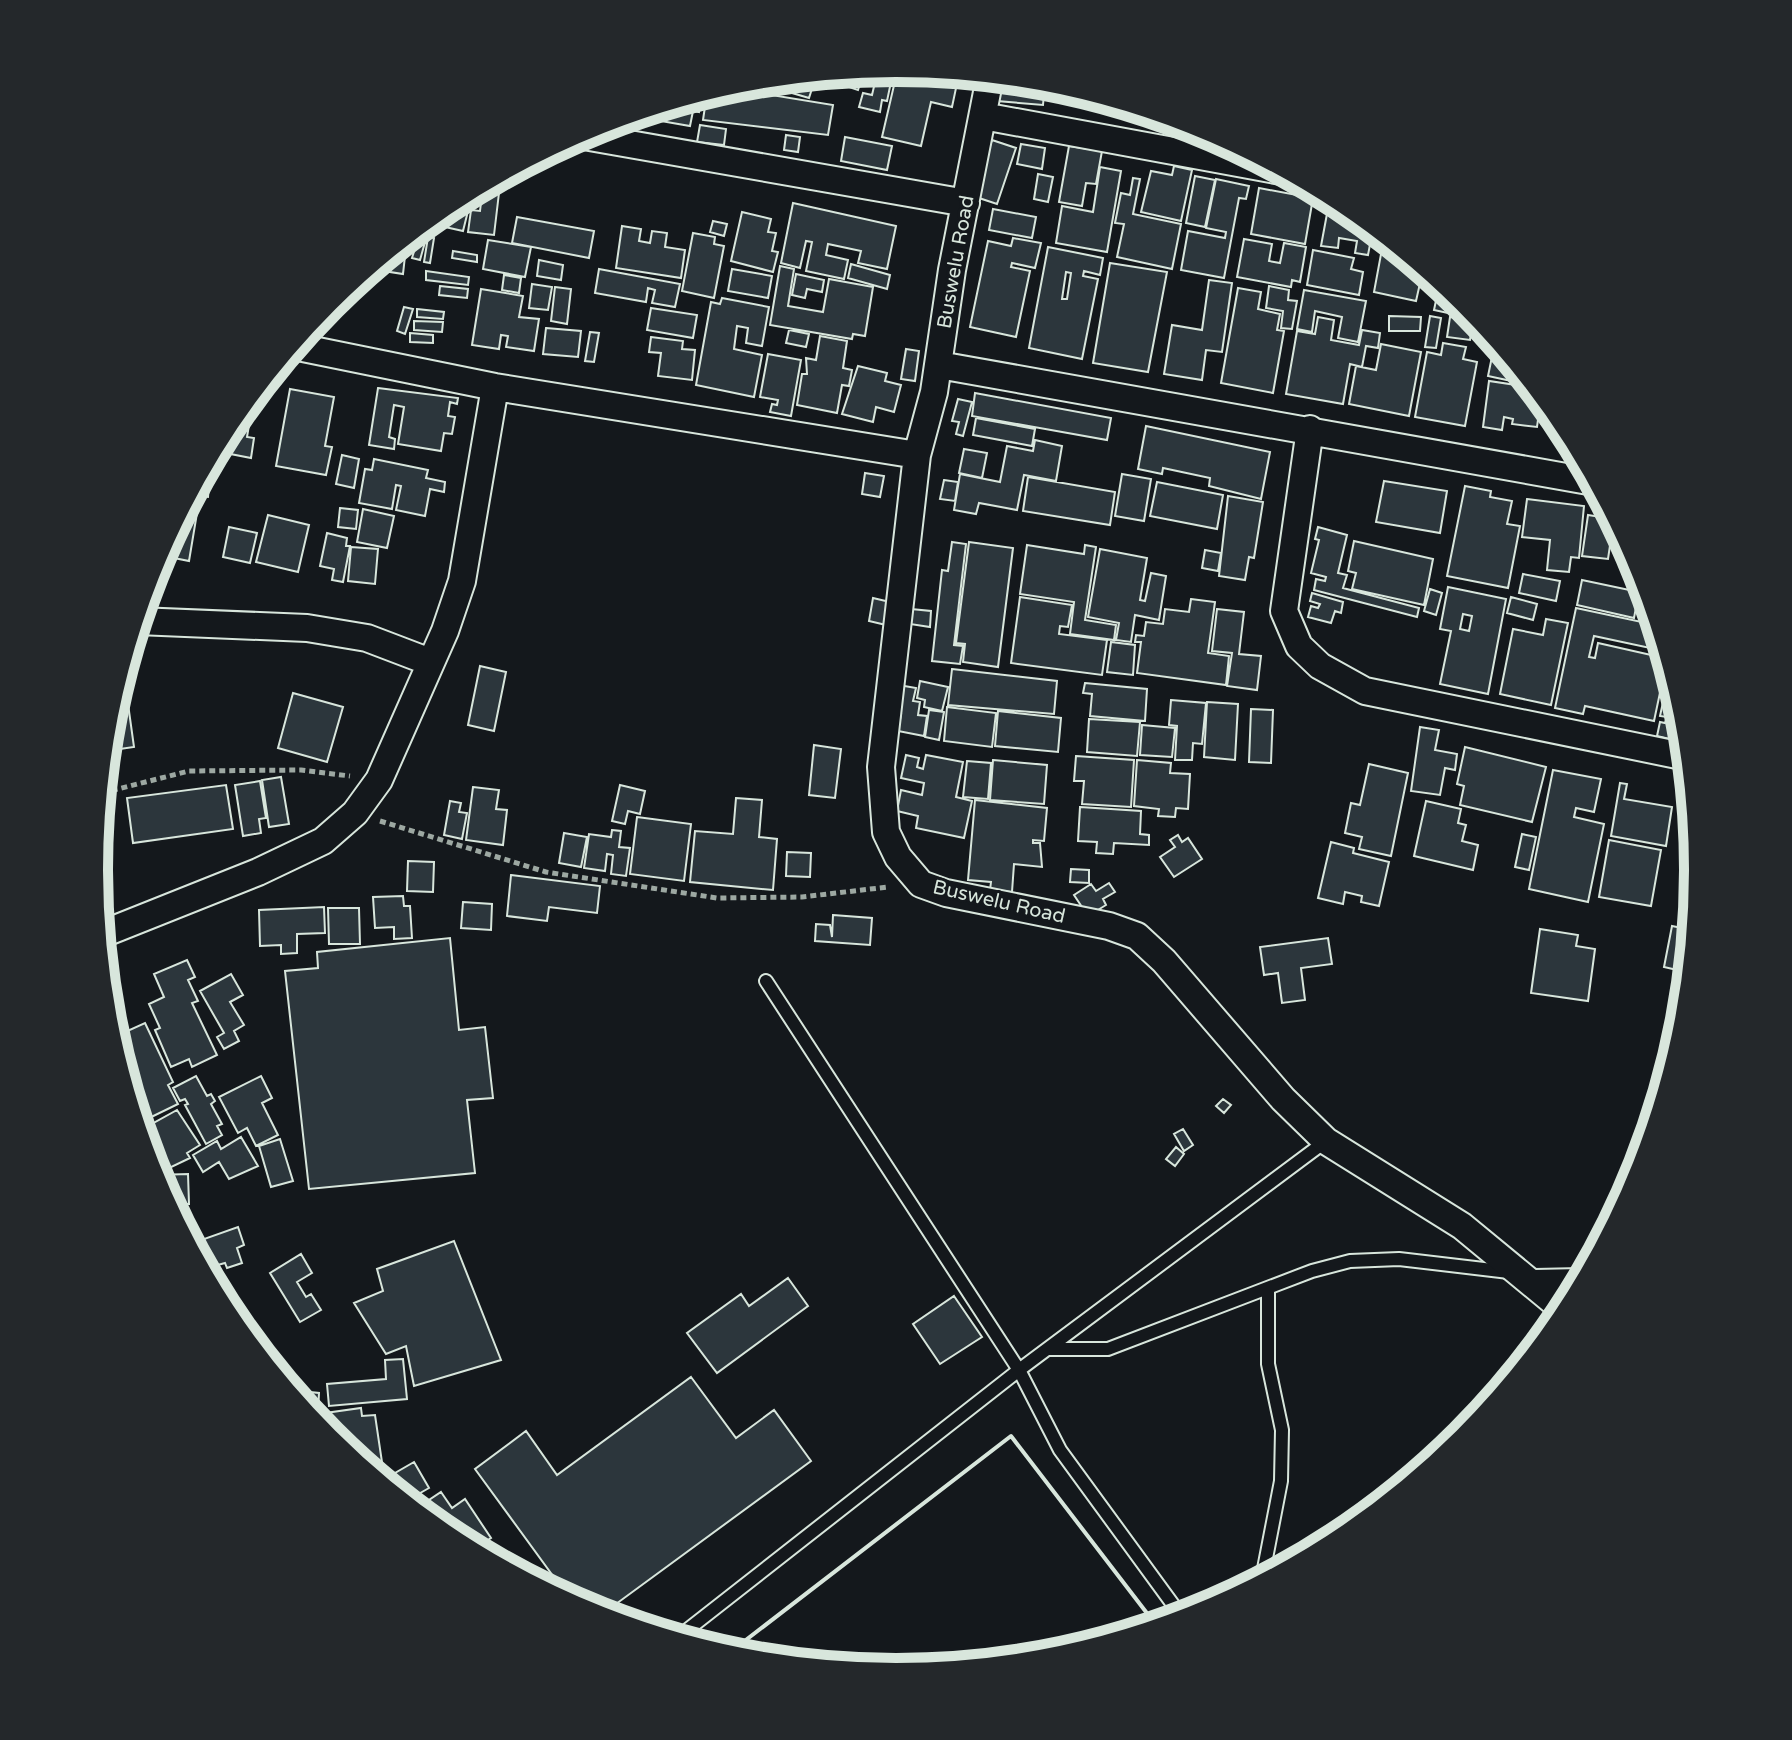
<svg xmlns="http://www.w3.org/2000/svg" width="1792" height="1740" viewBox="0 0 1792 1740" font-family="'Varela Round',sans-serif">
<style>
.building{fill:#2c363c;stroke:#d8e6dc;stroke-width:2;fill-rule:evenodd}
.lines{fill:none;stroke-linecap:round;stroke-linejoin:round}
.service-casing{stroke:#d8e6dc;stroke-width:16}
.minor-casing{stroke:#d8e6dc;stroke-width:30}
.path{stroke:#9da8a2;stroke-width:5;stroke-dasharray:6 4;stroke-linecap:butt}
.service{stroke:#14181c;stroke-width:12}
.minor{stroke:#14181c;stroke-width:26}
.wall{stroke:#d8e6dc;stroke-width:4}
.labels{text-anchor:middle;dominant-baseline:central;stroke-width:6;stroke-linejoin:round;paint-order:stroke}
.street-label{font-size:20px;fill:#d8e6dc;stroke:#14181c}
.rim{fill:none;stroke:#d8e6dc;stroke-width:10}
</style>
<rect width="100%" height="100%" fill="#14181c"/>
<path class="building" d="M898,68L959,74L952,107L931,102L921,146L882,137Z
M864,71L858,90L819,77V76Z
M816,76L809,98L792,93L797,78Z
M876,78L891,82L887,101L882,100L880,112L859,107L863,93L872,95Z
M999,78L1045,83L1043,105L997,101Z
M785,79L783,89L769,86L770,80Z
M767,81L765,94L833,105L828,135L703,120L707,93L739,95L740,83Z
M702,95L699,112L693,111L690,126L655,120L657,108Z
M700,125L726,129L724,145L697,142Z
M786,135L800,137L798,152L784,150Z
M845,137L892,146L887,170L841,161Z
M992,140L1016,148L997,204L973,196Z
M1021,144L1045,148L1042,169L1017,164Z
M1069,146L1102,151L1096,184L1086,183L1082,206L1059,202Z
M1174,166L1192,170L1181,221L1141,212L1151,171L1172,175Z
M1100,167L1121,171L1107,252L1056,243L1062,206L1093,212Z
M1038,174L1053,177L1048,202L1034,199Z
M501,176L494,235L468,232L471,210L480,211L483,186Z
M1195,176L1215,180L1205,227L1186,223Z
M1133,178L1140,179L1133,214L1181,224L1172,269L1117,257L1124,224L1115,223L1121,193L1130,195Z
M1216,179L1249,186L1246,199L1239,198L1224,278L1181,270L1188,231L1225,238L1226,232L1206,228Z
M1259,188L1313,198L1305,244L1251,234Z
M473,191L463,231L427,223L451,203Z
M793,203L896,226L887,269L858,263L861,251L828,244L826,255L848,260L844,279L806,271L812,242L806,241L800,268L781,263Z
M1329,203L1345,206L1373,229L1368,255L1355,253L1357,241L1339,238L1338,248L1321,246Z
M993,209L1036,217L1032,238L989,230Z
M742,212L771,219L768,232L776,233L772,251L778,252L773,272L731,261Z
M517,217L594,231L589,258L512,243Z
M713,221L727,224L724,236L710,232Z
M622,226L641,229L639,241L650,243L652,231L667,233L665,247L685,250L681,278L616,268Z
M420,232L427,235L420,260L412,258Z
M693,233L715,237L714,244L724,246L714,298L682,291Z
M428,237L434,238L430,263L424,262Z
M407,238L403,274L371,269Z
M1013,238L1041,243L1035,268L1012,263L1011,267L1030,271L1016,337L970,327L988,241L1011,246Z
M1384,238L1423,270L1416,301L1374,292Z
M1244,239L1272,244L1269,261L1280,263L1284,243L1306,247L1300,282L1292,280L1291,287L1237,277Z
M488,240L531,247L525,277L483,269Z
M1048,247L1103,258L1100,275L1084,271L1083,276L1098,279L1082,359L1029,348ZM1066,272L1071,273L1067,299H1062Z
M1313,250L1354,258L1351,269L1363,272L1359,295L1307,285Z
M453,251L477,255V262L452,258Z
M539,260L563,265L561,280L537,276Z
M1110,263L1167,272L1148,372L1093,363Z
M851,264L890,275L887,289L848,278Z
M780,266L794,269L788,306L823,312L829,279L873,287L865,336L853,334L852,339L770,325Z
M599,269L680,284L675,307L652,303L655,290L648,288L646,302L595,293Z
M732,269L772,276L768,298L728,291Z
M426,271L469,277L468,285L426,280Z
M796,274L824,280L822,292L807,289L805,298L792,295Z
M504,275L521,278L519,293L502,290Z
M1209,280L1232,283L1222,352L1206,350L1202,380L1164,374L1172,325L1202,330Z
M532,284L552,287L548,310L529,308Z
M440,286L468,289L467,298L439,295Z
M1269,286L1289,290L1288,300L1297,301L1292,329L1281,328L1283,311L1266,308Z
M555,287L571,289L567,324L551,321Z
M1238,288L1261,292L1258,309L1280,314L1277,330L1284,331L1273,393L1221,383Z
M481,289L523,296L519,317L539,319L534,351L506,347L508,336L501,335L499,349L472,345Z
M1304,290L1366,301L1358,342L1338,338L1342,317L1315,311L1312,332L1297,329Z
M1438,291L1452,294L1476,319L1434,310Z
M722,298L769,307L762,346L746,343L748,328L737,326L734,349L762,355L754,397L696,385L711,302L720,304Z
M404,307L413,309L405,334L397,331Z
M651,308L697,315L693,338L647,330Z
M417,309L444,312L443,319L417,317Z
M1389,316L1421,317L1420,331H1389Z
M1430,316L1441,318L1436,348L1425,347Z
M1318,317L1334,320L1331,340L1359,345L1362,330L1380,333L1378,348L1366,346L1362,367L1350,364L1343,404L1286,394L1297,331L1315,334Z
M1450,317L1473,321L1470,340L1447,337Z
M414,321L443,322L442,332L414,330Z
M546,328L581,331L578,357L543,354Z
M789,330L809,334L806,347L786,343Z
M590,332L599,333L594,362L585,361Z
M410,333L433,335V343L410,342Z
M820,336L847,341L843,368L852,370L849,386L842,385L837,413L797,405L802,374H807L806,358L816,360Z
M651,337L683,341L682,349L695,350L692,380L658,376L661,353L649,352Z
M1495,342L1518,370L1516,382L1488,376Z
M1443,343L1466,347L1463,359L1477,362L1465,426L1415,417L1427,352L1441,355Z
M1381,344L1421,352L1409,416L1349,404L1356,366L1376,370Z
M906,349L919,351L915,381L901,379Z
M768,354L801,360L791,416L770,412L772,404L777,405L778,400L760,397Z
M858,366L887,373L885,381L901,385L894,412L876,407L873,422L842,414Z
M1524,379L1541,398L1537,427L1512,424L1513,419L1504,417L1502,430L1483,427L1489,381L1523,386Z
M378,388L458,398L457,404L450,402L448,416L455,417L452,434L444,433L441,451L398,444L404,407L394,405L389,437L395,439L394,449L369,445Z
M290,389L334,397L325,446L332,447L326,475L276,466Z
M975,393L1111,418L1107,440L972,416Z
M958,399L972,402L963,436L956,434L959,422L952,421Z
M1547,405L1563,425L1566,430L1542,424Z
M976,418L1035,429L1032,446L973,435Z
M232,421L249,425L247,437L254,438L251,458L215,451Z
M1146,426L1270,452L1261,499L1209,486L1210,478L1163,468L1162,474L1138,469Z
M1035,440L1062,446L1056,481L1024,475L1017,510L979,503L976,514L954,510L960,474L1000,482L1007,446L1033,451Z
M964,449L987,453L982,478L959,473Z
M342,455L359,459L354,488L336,484Z
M212,456L208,497L192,495Z
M374,459L428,470L426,478L445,482L444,492L430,489L425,516L396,510L401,486L396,485L392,509L359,503L365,469L372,470Z
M865,473L884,476L880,497L862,494Z
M1122,474L1151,479L1144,521L1115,516Z
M1028,477L1115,492L1110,525L1023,511Z
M944,480L958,482L955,501L940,499Z
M1384,481L1447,491L1440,533L1376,522Z
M1157,482L1223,495L1217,529L1150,516Z
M1465,486L1491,491L1490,497L1512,501L1507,524L1520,526L1508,588L1447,576Z
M1228,496L1263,502L1254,558L1249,557L1245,580L1219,576Z
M1527,499L1584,506L1579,558L1571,557L1569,572L1547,570L1550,540L1522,537Z
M189,500L199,501L189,561L159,555Z
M340,508L358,510L356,529L338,527Z
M363,509L394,516L387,548L357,542Z
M268,515L309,525L298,572L256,562Z
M1588,515L1614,519L1608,559L1582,556Z
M229,527L257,533L250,563L223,557Z
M1318,527L1347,535L1338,573L1347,575L1343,588L1419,608L1417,617L1314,590L1316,579L1325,581L1326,577L1311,573L1319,540L1315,539Z
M327,533L347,538L346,546H350L343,582L332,580L334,569L320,566Z
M1354,541L1433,559L1424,605L1352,589L1356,573L1348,571Z
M952,542L966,544L954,645L963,646L960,664L932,661L942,570L948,571Z
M969,542L1013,548L998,667L963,662L965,644L956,643Z
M1027,545L1084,554L1085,545L1096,547L1085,620L1116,625L1114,640L1070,634L1074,602L1020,594Z
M351,547L378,549L375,584L348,581Z
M1100,549L1147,558L1140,600L1145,601L1151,573L1166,576L1159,620L1135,615L1131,642L1116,640L1119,623L1088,617Z
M1205,550L1221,553L1218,571L1202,568Z
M1523,574L1560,581L1556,601L1519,593Z
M1582,580L1639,592L1634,618L1577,605Z
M1448,587L1506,599L1488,694L1440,684L1451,631L1440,629ZM1463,614L1472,616L1469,631L1460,629Z
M1430,589L1442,593L1436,615L1424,611Z
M1312,593L1343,602L1341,613L1335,611L1331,623L1308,617L1311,606L1318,608L1320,604L1310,601Z
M1646,594L1653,617L1642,615Z
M1020,597L1072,605L1068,627L1060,626L1059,634L1107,640L1102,675L1011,663Z
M1511,597L1537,604L1533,620L1507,613Z
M873,598L890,602L886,625L869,621Z
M1191,599L1215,602L1208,653L1229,656L1226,685L1137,673L1141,642H1135L1136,635L1144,636L1146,622L1163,624L1165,609L1189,612Z
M1576,608L1656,625L1664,651L1594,636L1589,657L1595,658L1598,643L1660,657L1658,668L1665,669L1654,721L1585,706L1583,714L1555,708Z
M911,609L931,611L930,627L910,624Z
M1217,609L1244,612L1239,654L1261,656L1257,690L1227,686L1232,653L1212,651Z
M1546,619L1568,623L1551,705L1500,694L1513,629L1543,635Z
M1111,642L1135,645L1133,675L1107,672Z
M480,666L506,672L494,731L468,725Z
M123,668L134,747L106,751L110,713Z
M952,669L1057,681L1054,714L948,705Z
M920,681L948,687L942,711L924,707L925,700L917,698Z
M1085,683L1147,689L1145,721L1090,716L1092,694L1083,693Z
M893,684L916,688L913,701L920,702L918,715L927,716L924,736L898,731L901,714L888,711Z
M1667,684L1674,685L1678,697L1675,711L1683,714L1678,741L1657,736L1660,722L1665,723L1667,717L1660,716Z
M293,693L343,707L327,762L278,748Z
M1171,700L1206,703L1202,744L1193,743L1192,760H1175L1177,726L1169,725Z
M1207,702L1238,704L1235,760L1204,757Z
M947,707L996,713L992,747L944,741Z
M1251,709L1273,710L1271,763L1249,762Z
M929,710L944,712L939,740L925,737Z
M998,711L1061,718L1058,752L995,746Z
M1089,719L1140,722L1137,756L1087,752Z
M1142,725L1175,728L1172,757L1140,755Z
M1420,727L1439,730L1435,750L1457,754L1455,770L1445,768L1440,795L1411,791Z
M814,745L841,749L835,798L809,795Z
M1465,747L1546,767L1532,822L1460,805L1464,786L1457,784Z
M906,755L919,758L917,767L923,769L926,755L963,762L956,797L972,801L964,838L916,828L918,816L897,811L901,790L922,795L924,783L901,778Z
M1076,756L1134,760L1131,807L1082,804L1084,781H1074Z
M993,760L1047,765L1044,804L990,800Z
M1137,760L1171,763L1170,773L1190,774L1188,809L1176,808L1175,817L1158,816L1159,809L1134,806Z
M967,761L991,763L988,799L963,797Z
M1369,764L1408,773L1391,856L1359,849L1362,837L1345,833L1351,803L1360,805Z
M1553,770L1601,779L1594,812L1576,808L1574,817L1604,824L1588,902L1529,889Z
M281,777L289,824L269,827L262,780Z
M260,781L266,818L259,819L261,833L243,836L235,785Z
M1620,783L1627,784L1624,799L1672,807L1666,846L1611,836Z
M226,785L233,829L133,843L127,798Z
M620,785L645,791L640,814L628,811L625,824L612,821Z
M473,787L499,790L496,809L507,810L503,845L466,840Z
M736,798L762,800L759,837L777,839L773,890L690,882L695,831L733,834Z
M975,800L1047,808L1044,841L1033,840V843H1040L1042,867L1014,864L1012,892L990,890L991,882L968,880Z
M450,801L461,803L459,812L467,813L462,839L444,835Z
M1426,801L1461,809L1458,823L1466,825L1462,841L1478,845L1473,870L1414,856Z
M1080,807L1141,811L1140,834L1149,835V845L1114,843L1113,854L1096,853L1097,842L1078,841Z
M637,817L691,824L684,881L630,874Z
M612,830L621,831L619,847L630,848L626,876L611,874L613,855L607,854L605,871L584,868L589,834L611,837Z
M564,833L587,837L581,867L559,863Z
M1522,834L1536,837L1529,870L1515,867Z
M1178,835L1182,842L1188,838L1202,859L1174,877L1160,857L1175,847L1170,840Z
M1609,840L1661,850L1651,906L1599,897Z
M1331,842L1354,848L1353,853L1389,862L1379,906L1361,902L1362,896L1345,892L1343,904L1318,898Z
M787,852L811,853L810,877L786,876Z
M1687,857L1695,858L1692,876H1696L1698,866L1696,892L1681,889Z
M408,861L434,862L433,892L407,891Z
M1071,869L1089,870V883L1070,882Z
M511,875L600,886L597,913L549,907L547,921L507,916Z
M1109,883L1115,892L1103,899L1106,905L1088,916L1074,895L1091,884L1096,891Z
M1690,892L1696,893L1694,915L1686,913Z
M403,896L404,906H410L412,938L394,939V927L375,928L373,897Z
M463,902L492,904L491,930L461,928Z
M324,907L325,933L297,934V953L281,954V945L260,946L259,910Z
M328,908H359L360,944H329Z
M833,915L872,918L870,945L815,941L816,924L830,925L832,937Z
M1672,926L1692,930L1686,972L1664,967Z
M1540,929L1578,935L1576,946L1595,949L1588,1001L1531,993Z
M450,938L459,1030L485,1027L493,1098L467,1100L475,1173L309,1189L285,971L318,968L317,952Z
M1328,938L1332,964L1301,968L1305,1000L1282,1003L1278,973L1264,975L1260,947Z
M187,960L195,977L188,980L198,1001L192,1003L217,1055L192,1067L189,1059L171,1067L155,1030L160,1028L149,1004L164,997L154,974Z
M231,974L243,995L230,1002L244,1025L234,1031L239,1041L224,1049L217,1037L224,1033L200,991Z
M145,1023L173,1082L168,1085L178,1104L139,1123L114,1037Z
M196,1076L207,1096L211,1094L215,1101L211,1104L222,1124L217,1126L222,1135L206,1144L185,1105L188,1104L185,1099L180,1101L173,1088Z
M261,1076L272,1098L262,1103L278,1135L256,1146L247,1128L238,1133L219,1097Z
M1223,1099L1231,1105L1224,1113L1216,1106Z
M177,1110L200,1145L187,1153L190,1158L163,1171L141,1130Z
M1183,1129L1193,1145L1184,1151L1174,1134Z
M241,1137L258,1166L229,1179L219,1162L203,1172L193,1155L217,1141L221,1149Z
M280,1139L293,1181L271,1187L259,1146Z
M1176,1147L1184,1154L1175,1166L1166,1159Z
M188,1174L189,1204H177L175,1215L156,1175Z
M238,1227L244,1245L237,1248L242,1263L227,1268L225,1263L214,1266L204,1239Z
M199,1238L206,1270H205L189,1240Z
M454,1241L501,1360L414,1386L406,1346L386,1354L354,1303L383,1291L377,1269Z
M301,1254L312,1273L297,1282L306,1297L311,1294L321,1310L300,1322L270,1273Z
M788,1278L808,1306L717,1373L687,1333L741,1294L749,1306Z
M954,1296L982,1337L940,1364L913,1324Z
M240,1303L251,1339L249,1340L225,1308Z
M403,1359L407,1399L329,1406L327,1384L386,1379L385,1360Z
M270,1365L287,1367L285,1384Z
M691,1377L736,1438L774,1410L811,1461L601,1615L589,1611L572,1602L475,1469L526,1431L557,1475Z
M290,1390L319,1393L318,1413L308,1412Z
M361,1408L362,1416L375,1415L383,1469L370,1471L329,1437L311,1415Z
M414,1462L429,1488L406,1501L383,1480Z
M441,1492L452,1508L465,1499L491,1538L474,1549L470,1543L466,1545L450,1537L420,1512L426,1508L423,1504Z"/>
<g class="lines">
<defs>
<path id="service" d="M766,981L1019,1370L1060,1450L1182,1617
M1049,1349H1108L1312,1271L1350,1261L1399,1259L1509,1272
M1262,1579L1281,1481L1282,1430L1268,1364V1289
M677,1638L1019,1370L1326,1141"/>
<path id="minor" d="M990,77L952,270L934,392L917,455L881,767L886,832L898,857L921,884L946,893L1109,926L1137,936L1164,961L1283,1099L1326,1141L1462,1226L1565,1311
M983,116L1281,171
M578,135L966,203
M293,346L495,387L917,455
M939,365L1594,482
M1310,429L1284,611L1299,646L1320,666L1365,691L1687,757
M138,621L307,628L367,638L430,662
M100,935L258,872L323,841L355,813L379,780L445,631L462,581L495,387
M1535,1283L1581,1282"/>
</defs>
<use href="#service" class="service-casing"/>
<use href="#minor" class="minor-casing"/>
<path class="path" d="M102,793L189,771L301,770L350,776
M380,821L546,872L717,898L802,897L888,887"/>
<use href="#service" class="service"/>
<use href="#minor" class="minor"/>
<path class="wall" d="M729,1653L1011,1436L1156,1625"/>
</g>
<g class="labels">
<g class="street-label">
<text transform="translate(956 262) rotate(-80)">Buswelu Road</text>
<text transform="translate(999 902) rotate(13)">Buswelu Road</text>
</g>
</g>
<path d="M0 0H1792V1740H0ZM108 870a788 788 0 1 1 1576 0a788 788 0 1 1-1576 0Z" fill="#24282b" fill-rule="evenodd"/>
<path class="rim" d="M108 870a788 788 0 1 1 1576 0a788 788 0 1 1-1576 0Z"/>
</svg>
